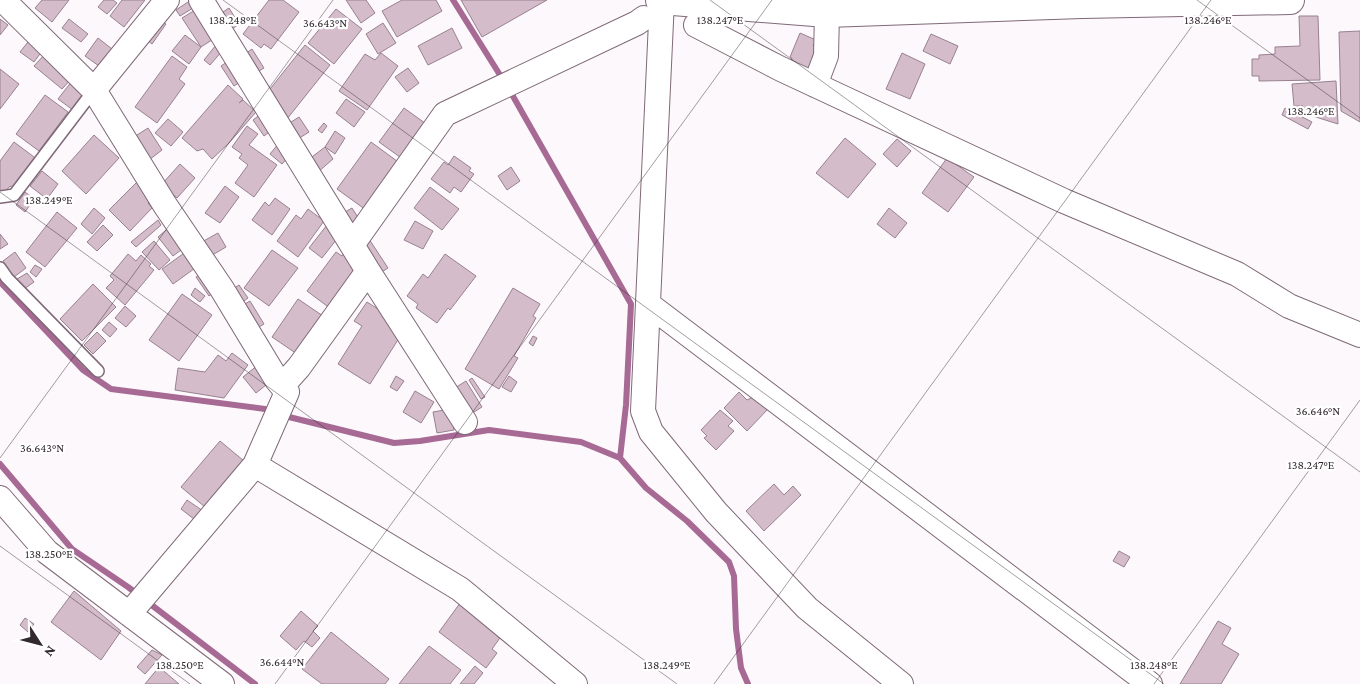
<svg xmlns="http://www.w3.org/2000/svg" width="1360" height="684" viewBox="0 0 1360 684" font-family="'Crimson Pro',serif">
<style>
.lines{fill:none;stroke-linecap:round;stroke-linejoin:round}
.stream{stroke:#a76a94;stroke-width:6}
.building{fill:#d4bccb;stroke:#988190}
.service-casing{stroke:#7f6977;stroke-width:14}
.minor-casing{stroke:#7f6977;stroke-width:26}
.tertiary-casing{stroke:#7f6977;stroke-width:30}
.service{stroke:#fff;stroke-width:11}
.minor{stroke:#fff;stroke-width:24}
.tertiary{stroke:#fff;stroke-width:28}
.ticks{fill:none;stroke:#32292f;stroke-width:1;stroke-opacity:0.45}
.ticks-label{font-size:12px;text-anchor:middle;fill:#32292f;stroke:#fff;stroke-width:4.5;stroke-linejoin:round;paint-order:stroke}
</style>
<rect width="100%" height="100%" fill="#fdf8fb"/>
<g class="lines">
<path class="stream" d="M453,0L500,75
M510,91L631,304L626,405L620,458L646,488L687,521L729,562L734,576L736,629L741,668L748,684
M0,282L83,370L111,389L265,409
M289,417L394,443L420,441L489,430L581,442L620,458
M0,464L72,549L128,587L255,684"/>
</g>
<path class="building" d="M42,0H69L52,22L35,8Z
M104,0H113L117,3L107,14L98,7Z
M122,0H145L124,27L110,16Z
M191,0L198,5L180,16L176,10Z
M269,0H283L299,12L271,49L264,44L261,48L243,34Z
M346,0H366L375,13L361,23Z
M402,0H436L442,11L397,37L382,11Z
M461,0H547L482,37Z
M200,7L218,36L201,47L182,18Z
M229,8L239,24L228,32L217,16Z
M336,9L362,29L334,64L308,43Z
M1299,16H1318L1320,80L1259,81V76H1252V59H1259V55L1275,54V47L1300,46Z
M155,17L166,24L152,44L142,36Z
M0,19L8,25L0,35Z
M69,19L88,34L81,42L62,28Z
M383,23L396,43L378,54L366,34Z
M452,28L462,48L428,65L418,46Z
M1360,31V122L1341,111L1339,32Z
M800,33L816,40L813,46L817,48L812,57L814,58L810,70L790,64L792,58L790,57Z
M931,34L958,46L950,64L923,51Z
M185,35L201,47L189,64L172,51Z
M32,37L45,47L34,62L20,52Z
M98,38L112,49L99,66L85,56Z
M216,45L223,50L210,65L204,60Z
M305,45L330,65L287,119L270,89Z
M252,49L264,68L252,75L241,57Z
M381,53L398,66L367,110L339,91L365,54L375,60Z
M902,53L925,64L910,99L886,89Z
M45,54L73,77L62,89L34,66Z
M172,56L187,67L179,79L185,84L157,123L135,107Z
M233,58L246,78L234,86L221,66Z
M408,68L419,83L407,92L395,77Z
M0,69L19,84L0,109Z
M72,81L86,91L73,110L58,99Z
M1336,81L1338,124L1303,113V106H1294L1292,84Z
M228,85L243,99L239,103L243,100L256,112L229,143L212,159L203,149L197,151L182,138Z
M45,95L68,112L39,151L16,134Z
M346,99L365,112L354,127L336,113Z
M404,108L429,126L404,160L379,142Z
M1285,108L1312,122L1308,129L1282,115Z
M265,111L276,127L264,136L253,120Z
M299,117L309,132L298,139L288,124Z
M168,119L183,132L171,146L155,133Z
M324,123L327,126L322,133L318,130Z
M247,126L258,134L249,145L277,165L254,197L235,183L248,165L239,158L242,154L232,147Z
M148,128L162,150L149,160L134,137Z
M335,131L345,138L335,154L325,147Z
M94,135L119,158L86,194L62,171Z
M845,138L876,164L848,198L816,173Z
M897,139L911,151L897,167L883,154Z
M14,142L38,160L15,189L10,186L4,193L0,190V161Z
M371,142L401,164L366,210L337,189Z
M279,143L291,154L282,164L270,154Z
M325,147L333,159L318,172L308,160Z
M454,156L471,168L469,171L474,174L461,192L454,187L450,193L431,179L444,162L448,165Z
M947,158L974,177L948,212L922,193Z
M180,164L195,178L177,198L162,184Z
M511,167L520,181L507,190L498,176Z
M42,171L58,184L47,199L30,186Z
M137,182L153,198L148,203L152,208L130,231L109,210Z
M225,186L239,197L220,223L205,213Z
M430,187L459,209L442,230L414,208Z
M25,192L34,199L25,212L16,205Z
M275,198L290,209L272,235L252,220L265,202L269,206Z
M94,208L105,218L92,234L81,224Z
M352,208L359,219L347,227L340,215Z
M889,208L907,223L895,238L877,224Z
M308,209L324,221L298,257L277,241L296,215L301,219Z
M57,212L77,228L45,267L26,252Z
M158,220L161,225L136,247L131,242Z
M415,221L433,231L423,249L404,240Z
M173,224L189,244L173,256L158,237Z
M103,225L113,235L97,251L87,242Z
M327,225L340,235L322,258L309,248Z
M218,233L226,247L209,257L200,243Z
M0,234L8,244L0,249Z
M369,239L388,268L377,275L358,246Z
M154,241L170,260L159,270L142,252Z
M348,247L362,267L331,309L307,291L336,252L342,256Z
M272,250L298,268L269,306L244,288Z
M187,251L198,266L173,284L162,269Z
M15,252L26,268L14,277L3,261Z
M128,254L136,261L141,255L151,264L149,266L154,270L125,305L106,288L114,280L110,276Z
M445,254L476,276L450,310L448,308L437,323L416,308L418,304L407,296L423,274L428,278Z
M35,265L42,269L36,277L30,272Z
M204,272L216,291L209,296L196,277Z
M27,273L34,282L24,289L17,279Z
M93,284L116,307L82,341L60,319Z
M239,285L248,298L237,306L228,292Z
M195,288L205,296L200,302L191,295Z
M513,288L540,304L533,316L536,318L514,356L518,358L499,389L465,369Z
M182,294L212,315L179,361L149,340Z
M298,299L326,318L300,356L272,337Z
M250,301L264,324L252,331L238,308Z
M367,302L395,320L390,328L401,335L370,384L338,364L362,326L354,321Z
M125,306L136,316L126,327L115,318Z
M109,322L117,329L110,337L102,330Z
M97,332L106,341L93,354L84,345Z
M533,336L537,338L533,346L529,343Z
M232,353L248,365L224,398L175,390L178,368L205,372L218,355L226,361Z
M258,365L271,381L256,393L243,377Z
M396,376L404,381L397,391L390,387Z
M509,376L517,382L511,392L502,387Z
M472,378L485,397L481,399L469,380Z
M466,381L482,407L466,417L450,391Z
M415,391L434,402L421,423L403,412Z
M739,392L747,400L755,396L768,409L747,431L724,408Z
M450,409L454,430L437,433L433,412Z
M720,410L733,421L728,426L734,431L716,450L704,438L707,436L701,430Z
M220,441L244,461L205,507L181,487Z
M774,484L784,495L793,486L801,495L764,531L746,511Z
M187,500L206,513L199,523L181,509Z
M1119,551L1130,557L1124,567L1113,561Z
M74,591L121,631L101,660L51,622Z
M463,599L505,631L492,649L497,653L486,668L439,632Z
M301,611L318,626L313,631L320,638L312,647L304,641L296,650L280,636Z
M25,618L34,624L28,632L20,625Z
M1218,621L1231,628L1222,644L1239,654L1221,684H1180Z
M331,632L389,679L385,684H322L302,669Z
M429,646L461,670L450,684H399Z
M152,650L162,655L145,674L137,667Z
M475,666L483,673L474,684H460Z
M159,667L179,684H145Z"/>
<g class="lines">
<defs>
<path id="service" d="M0,197L14,195L94,90
M0,268L7,278L98,371"/>
<path id="minor" d="M3,0L94,90L165,205L222,289L277,380L287,392L255,465L129,614
M201,0L368,271L465,422
M662,0L643,411L651,432L716,512L807,608L901,684
M696,25L781,69L1064,201L1237,274L1289,306L1360,335
M815,85L826,56L827,13
M94,90L167,0
M352,245L445,114L637,23L644,18
M648,304L1150,684
M282,386L299,367L368,271
M255,465L460,589L575,684
M0,498L47,552L222,684"/>
<path id="tertiary" d="M660,0L827,13L1082,4L1290,0"/>
</defs>
<use href="#service" class="service-casing"/>
<use href="#minor" class="minor-casing"/>
<use href="#tertiary" class="tertiary-casing"/>
<use href="#service" class="service"/>
<use href="#minor" class="minor"/>
<use href="#tertiary" class="tertiary"/>
</g>
<path class="ticks" d="M223,0L1164,684M710,0L1360,472M1197,0L1360,118M0,192L677,684M0,458L333,0M0,546L190,684M275,684L772,0M714,684L1211,0M1154,684L1360,400"/>
<g class="ticks-label">
<text x="233" y="24">138.248°E</text>
<text x="720" y="24">138.247°E</text>
<text x="1208" y="24">138.246°E</text>
<text x="325" y="27">36.643°N</text>
<text x="1311" y="115">138.246°E</text>
<text x="49" y="204">138.249°E</text>
<text x="1318" y="415">36.646°N</text>
<text x="42" y="452">36.643°N</text>
<text x="1311" y="469">138.247°E</text>
<text x="49" y="558">138.250°E</text>
<text x="282" y="666">36.644°N</text>
<text x="180" y="669">138.250°E</text>
<text x="667" y="669">138.249°E</text>
<text x="1154" y="669">138.248°E</text>
</g>
<g transform="translate(40 644) rotate(126)" stroke="#ffffff" stroke-width="4" paint-order="stroke">
<path d="M0-4L9 19L0 12L-9 19Z" fill="#32292f"/>
<text y="-8" font-size="14" font-weight="bold" text-anchor="middle" fill="#32292f">N</text>
</g>
</svg>
